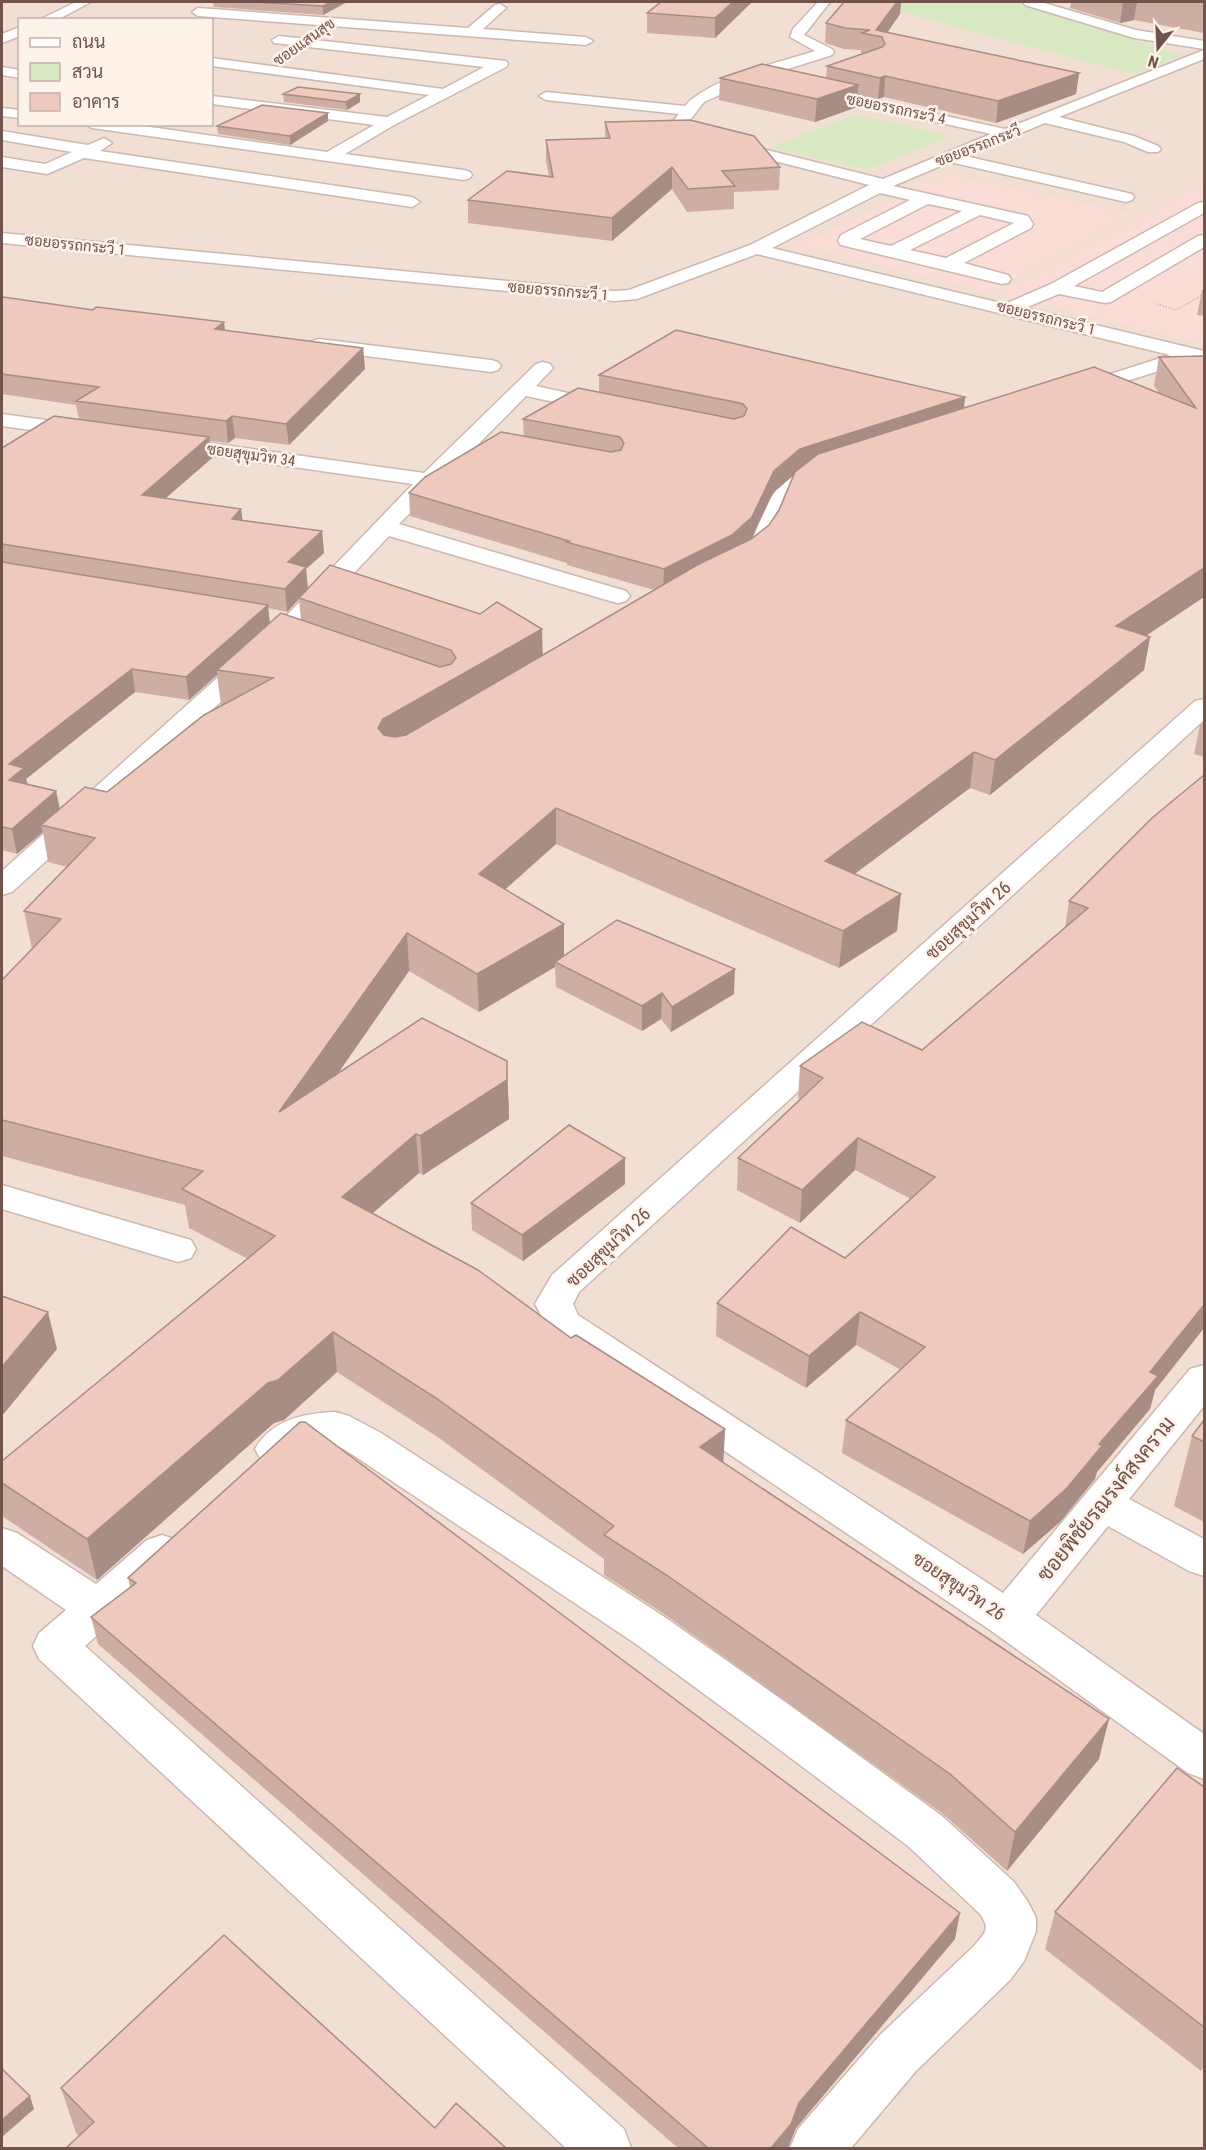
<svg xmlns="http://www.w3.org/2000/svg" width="1206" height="2150" viewBox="0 0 1206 2150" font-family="'Roboto Condensed',Sarabun,sans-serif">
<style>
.residential{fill:#f2dfd3;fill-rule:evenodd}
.commercial{fill:#fbddd8}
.green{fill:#d8e8c3}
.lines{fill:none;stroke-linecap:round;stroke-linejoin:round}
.minor-casing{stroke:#ceb7ae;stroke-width:3}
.path{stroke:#d3ada1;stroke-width:2;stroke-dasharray:1 2;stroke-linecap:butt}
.minor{fill:#fff;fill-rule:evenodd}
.wall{fill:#ceada3;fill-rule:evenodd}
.shaded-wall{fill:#a78d84}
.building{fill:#efc9bd;stroke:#a78d84;stroke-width:1.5}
.labels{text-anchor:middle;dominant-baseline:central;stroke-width:5;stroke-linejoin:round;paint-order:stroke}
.far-street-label{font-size:15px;fill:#72534b;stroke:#fef3ea}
.street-label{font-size:18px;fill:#72534b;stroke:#fef3ea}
.near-street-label{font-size:21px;fill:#72534b;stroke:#fef3ea}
</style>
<rect width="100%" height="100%" fill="#fbefe4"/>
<path class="residential" d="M2,2H1204V2148H2ZM20,20H212V124H20Z"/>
<path class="commercial" d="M946,174L1134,214L989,291L793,244L827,233Z
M1204,183V344L999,293Z"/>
<path class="green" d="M863,2H1018L1183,55L1134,74Z
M856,115L951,136L867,170L770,147Z"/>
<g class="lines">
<defs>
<path id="minor" d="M76,2H91L57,20H39Z
M818,2H830L804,35L832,49L834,52L832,55L753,80L704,102L683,129L883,179L991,134L809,94L807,91L809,88L814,87L1005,129L1204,50V59L1059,117L1134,136L1158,146L1161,149L1158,152H1148L1124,142L1045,123L965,156L1132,194L1134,197L1132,200L1126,202L950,162L893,186L1028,216L1033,224L1031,228L964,263L1008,275L1011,279L1008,283L1002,284L841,245L838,241L841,235L910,200L880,193L772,248L1005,304L1051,284L1198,203L1204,202V213L1074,286L1102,292L1198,236L1204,235V247L1111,302L1105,303L1059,294L1025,308L1204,351V363L1193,360L1077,397L1070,395L1067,391L1070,387L1170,355L757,254L637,299L614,301L2,243V233L614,291L629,290L750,245L869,185L668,134L665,131L679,114L546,100L539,96L546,92L685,106C708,79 780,62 815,51L790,37L793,29ZM928,204L962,211L891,246L860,239ZM980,215L1014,223L946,258L910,250Z
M1023,2H1041L1136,30L1204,41V49L1134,38L1025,5Z
M500,4L506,8L483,29L586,37L593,41L586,45L198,16L192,12L198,8L468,28L495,5Z
M20,27V36L2,43V34Z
M279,36L506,61L508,64L506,67L394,125L345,154L464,170L470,172L472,175L470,178L464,180L92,128L85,124H129L327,152L374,125L212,104V96L387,117L429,95L212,66V58L443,89L484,67L274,43L272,40Z
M2,67L20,70V78L2,75Z
M2,108L20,110V118L2,116Z
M2,131L88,145L104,138L112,143L100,151L412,197L420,202L412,207L84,158L47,174L2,167V157L45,164L72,152L2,140Z
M319,339L491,360L498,362L501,366L498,370L491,372L312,349L309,345L312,341Z
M543,362L550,364L553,368L536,386L613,403L616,407L613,411L606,413L526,396L399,524L626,591L630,596L626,601L618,603L610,601L389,536L303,627L12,892L2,895V871L285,617L413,484L166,449L159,447L156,443L159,439L166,437L424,473L536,364Z
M2,414L82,425L89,427L92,431L89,435L82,437L2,426Z
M825,466L833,467L836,472C827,485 799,483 787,507C776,527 772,573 738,565L734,560L752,541L765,506L780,485L799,473Z
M1204,699V720L579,1292L573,1304L578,1315L1003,1593L1190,1369L1204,1365V1406L1129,1499L1204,1539V1576L1189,1571L1108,1526L1036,1615L1204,1734V1779L1188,1773L993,1632L551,1334L535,1304L552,1275L1195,701Z
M2,1185L191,1240L196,1249L191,1258L178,1262L2,1209Z
M335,1412L349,1416L381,1433L666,1618L788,1704L942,1816L1014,1882L1028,1902L1036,1918V1931L1024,1961L1010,1980L916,2071L851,2148H790L798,2129L880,2035L974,1946C985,1932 991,1930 980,1914L908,1846L756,1732L636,1644L353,1455C346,1451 339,1446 331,1443C305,1434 296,1465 275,1464C271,1464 265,1461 261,1460L255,1449C271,1420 304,1413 335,1412Z
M2,1528L17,1533L96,1584L147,1540L162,1535L177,1540L183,1552L177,1564L85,1646L624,2129L631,2148H566L39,1659L33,1646L39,1633L66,1610L2,1566Z"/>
</defs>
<use href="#minor" class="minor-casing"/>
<path class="path" d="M1157,304L1176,310L1204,294"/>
<use href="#minor" class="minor"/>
</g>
<path class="wall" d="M213,2H347L323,15L214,7Z
M752,2L715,38L647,33V13Z
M844,2H901L900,14L887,32L1079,73L1076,94L996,123L884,97L878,99L858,95L857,107L815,122L719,100L720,78H826L827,66L864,54L861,53V50L844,49L825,43L826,23Z
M1071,2H1204V33L1134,20L1120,23L1070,8Z
M283,94L360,102L347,110L284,102Z
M328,113V121L290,145L218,134L217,126Z
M605,122L780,167L779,190L734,192V209L687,212L672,189L612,241L468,223V200L549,176L546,161V140L605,138Z
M1204,288V316L1197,315L1202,290Z
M2,297L93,310L224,322L225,331L363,348L365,369L289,445L235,438L228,443L210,441L212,458L166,498L243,520L322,531L324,553L306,569L308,588L542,655L654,590L567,565V563L410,516L409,493L524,437L523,419L599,392V375L965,397L964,408L1159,393L1154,386L1159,357L1204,356V597L1147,635L1150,637L1144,670L990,795L970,788L855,874L897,931L839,968L556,844L505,889L564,924V956L734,994L671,1032L661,1019L642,1031L556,987L555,967L479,1012L409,971L338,1073L509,1099V1119L423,1175L419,1173L373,1213L571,1338L725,1429L723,1462L1099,1759L1007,1871L943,1814L667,1616L604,1575V1559L439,1438L337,1372L284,1420L274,1423L97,1580L2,1516V1461L248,1259L189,1228L185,1205L2,1156V980L32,949L24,911L68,867L48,862L43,832L17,854L2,850V448L79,419L76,405L2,394ZM794,475L779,510L769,525L751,539L773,493ZM299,599L301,620L270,623L268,608L287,612ZM217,675L221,705H222L107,792L60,809L56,791L28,784L26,779L135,692L189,700Z
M1204,721V757L1194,754L1200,725Z
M1152,818L1202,1331L1155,1390L1150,1409L1097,1472L1095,1479L1060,1522L1023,1554L842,1453L846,1420L901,1370L856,1345L806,1388L716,1336L717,1303L845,1258L911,1199L855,1170L800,1223L737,1190L738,1158L800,1099L798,1098L800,1066L922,1050L1065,928L1069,901Z
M625,1184L523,1261L472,1230L471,1203Z
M1204,1420V1522L1174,1506L1192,1436Z
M128,1578L955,1939L796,2128L788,2148H678L98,1644L91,1617L130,1587Z
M1204,1787V2066L1201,2071L1045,1949L1055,1912Z
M61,2088L435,2128L79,2137L76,2133Z"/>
<path class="shaded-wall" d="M331,2H347L323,15V6Z
M733,2H752L715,38V18Z
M897,2H901L900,14L883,39L876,30Z
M1123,2H1137L1134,20L1120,23Z
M1079,73L1076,94L996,123L998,101Z
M885,76L884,97L878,99L880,78Z
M858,85L857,107L815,122L817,99Z
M360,94V102L347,110L346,102Z
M328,113V121L290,145V136Z
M672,167V189L612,241V218Z
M224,322L226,343L215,329Z
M363,348L365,369L289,445L286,424Z
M965,397L963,418L798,471L773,493L751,540L663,593L664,569L800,449Z
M232,416L235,438L228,443L226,421Z
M209,437L212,458L145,516L142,495Z
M241,509L244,530L232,519Z
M322,531L324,553L306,569L308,590L299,598V599L287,612L285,589L288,562Z
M1204,568V597L1111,659L1116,626Z
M268,605L270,627L217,670V675L189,700L186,677Z
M542,629L543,663L381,763L378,728L383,719Z
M1150,637L1144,670L990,795L995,760Z
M132,669L135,692L26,779L29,793L9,780V764Z
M974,752L970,788L822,898L825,861Z
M56,791L61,815L41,825L43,832L17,854L12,829Z
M556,808V844L481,911L479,874Z
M901,894L897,931L839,968L843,931Z
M564,924V962H555V967L479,1012L477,974Z
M407,933L409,971L284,1151L279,1112Z
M735,969L734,994L671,1032L672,1007Z
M662,993L661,1019L642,1031V1006Z
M507,1061L509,1119L423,1175L420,1136Z
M416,1134L419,1173L346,1236L342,1197Z
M858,1138L855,1170L800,1223L802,1190Z
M625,1158V1184L523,1261L522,1235Z
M1204,1305V1328L1155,1390L1150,1409L1097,1472L1095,1479L1060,1522L1023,1554L1030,1521L1099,1444L1150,1372Z
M48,1312L57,1349L2,1416V1367Z
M860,1312L856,1345L806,1388L809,1356Z
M333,1332L337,1372L284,1420L274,1423L97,1580L87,1539L268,1383Z
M725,1429L723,1469L700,1447Z
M1109,1719L1099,1759L1007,1871L1015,1832Z
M960,1913L955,1939L796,2128L788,2148H771L799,2103Z
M30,2096L34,2109L2,2137V2120Z"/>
<path class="building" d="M255,2H331L323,6Z
M661,2H733L715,18L647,13Z
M844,2H897L876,30L1079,73L998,101L885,76L880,78L827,66L882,47L885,44L882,37L862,33L870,30L845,28L826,23Z
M762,64L858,85L817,99L720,78Z
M298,87L360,94L346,102L283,94Z
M262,105L328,113L290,136L217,126Z
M690,120L754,136L780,167L722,171L735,186L688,189L672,167L612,218L468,200L507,171L553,177L546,140L610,138L605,122Z
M2,297H3L93,310L96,307L224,322L215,329L363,348L286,424L232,416L226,421L76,401L99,387L2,374Z
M676,330L965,397L800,449L774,471L752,517L732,535L664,569L566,542L569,541L409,493L425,477L501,432L611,452L621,450L624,443L620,437L523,419L578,388L734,419L744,416L747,409L743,404L735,402L599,375Z
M1204,356V568L1116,626L1150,637L995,760L974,752L825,861L901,894L843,931L556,808L479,874L564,924L477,974L407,933L279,1112L422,1018L507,1061V1080L420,1136L416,1134L342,1197L478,1270L571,1338L576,1335L725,1429L700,1447L1109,1719L1015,1832L950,1774L668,1576L604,1535L614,1526L436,1398L333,1332L278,1380L268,1383L87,1539L2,1483V1461L275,1236L182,1189L203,1171L2,1120V980L61,919L24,911L95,838L41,825L85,787L107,792L204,715L273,678L217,670L281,613L440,667L451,664L456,658L451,650L299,598L330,565L480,614L497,602L542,629L383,719L378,728L384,735L395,737L406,735L697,565L751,539L769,525L779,510L795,472L818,454L1094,367L1196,408L1159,357Z
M54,416L209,437L142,495L241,509L232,519L322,531L288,562L306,567L285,589L2,544V448Z
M2,562L268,605L186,677L132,669L9,764L24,768L9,780L56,791L12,829L2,827Z
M1204,775V1305L1150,1372L1158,1376L1099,1444L1102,1446L1066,1489L1030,1521L846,1420L925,1347L860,1312L809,1356L717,1303L791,1227L845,1258L935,1177L858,1138L802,1190L738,1158L823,1078L800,1066L862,1022L922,1050L1088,908L1069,901L1152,818Z
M617,920L735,969L672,1007L662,993L642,1006L555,962Z
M569,1125L625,1158L522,1235L471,1203Z
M2,1296L48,1312L2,1367Z
M1204,1420V1442L1192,1436Z
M300,1422H305L960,1913L799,2103L791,2124L771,2148H708L91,1617L136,1583L128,1578Z
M1177,1768L1204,1787V2027L1055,1912Z
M224,1935L435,2128L456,2103L506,2148H66L94,2122L61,2088Z
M2,2069L30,2096L2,2120Z"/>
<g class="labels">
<g class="far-street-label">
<text transform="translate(304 42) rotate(-35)">ซอยแสนสุข</text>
<text transform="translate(896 109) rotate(12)">ซอยอรรถกระวี 4</text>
<text transform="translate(978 146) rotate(-21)">ซอยอรรถกระวี</text>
<text transform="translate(75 245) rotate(6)">ซอยอรรถกระวี 1</text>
<text transform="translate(558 291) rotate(5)">ซอยอรรถกระวี 1</text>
<text transform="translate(1046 318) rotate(14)">ซอยอรรถกระวี 1</text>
<text transform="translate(251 455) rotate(8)">ซอยสุขุมวิท 34</text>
</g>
<g class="street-label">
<text transform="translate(968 920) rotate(-42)">ซอยสุขุมวิท 26</text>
<text transform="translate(608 1247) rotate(-43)">ซอยสุขุมวิท 26</text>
<text transform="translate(959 1586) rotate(34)">ซอยสุขุมวิท 26</text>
</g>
<g class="near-street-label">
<text transform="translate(1106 1499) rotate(-51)">ซอยพิชัยรณรงค์สงคราม</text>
</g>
</g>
<rect width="1206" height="2150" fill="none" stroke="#72534b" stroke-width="6"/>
<rect x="18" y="18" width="195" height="108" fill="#fef3ea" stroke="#c6b3aa" stroke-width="1.5"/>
<rect x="30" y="38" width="30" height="9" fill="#ffffff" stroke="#c6b3aa" stroke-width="1.5"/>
<text x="72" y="48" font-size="18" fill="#72534b">ถนน</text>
<rect x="30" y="63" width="30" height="18" fill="#d8e8c3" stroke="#c6b3aa" stroke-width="1.5"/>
<text x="72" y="78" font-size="18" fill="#72534b">สวน</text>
<rect x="30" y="93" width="30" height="18" fill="#efc9bd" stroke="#c6b3aa" stroke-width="1.5"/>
<text x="72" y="108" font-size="18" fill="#72534b">อาคาร</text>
<g transform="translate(1158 48) rotate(198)" stroke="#fef3ea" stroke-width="4.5" paint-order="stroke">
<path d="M0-4.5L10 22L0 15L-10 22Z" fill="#72534b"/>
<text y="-9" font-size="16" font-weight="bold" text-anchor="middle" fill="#72534b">N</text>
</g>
</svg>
